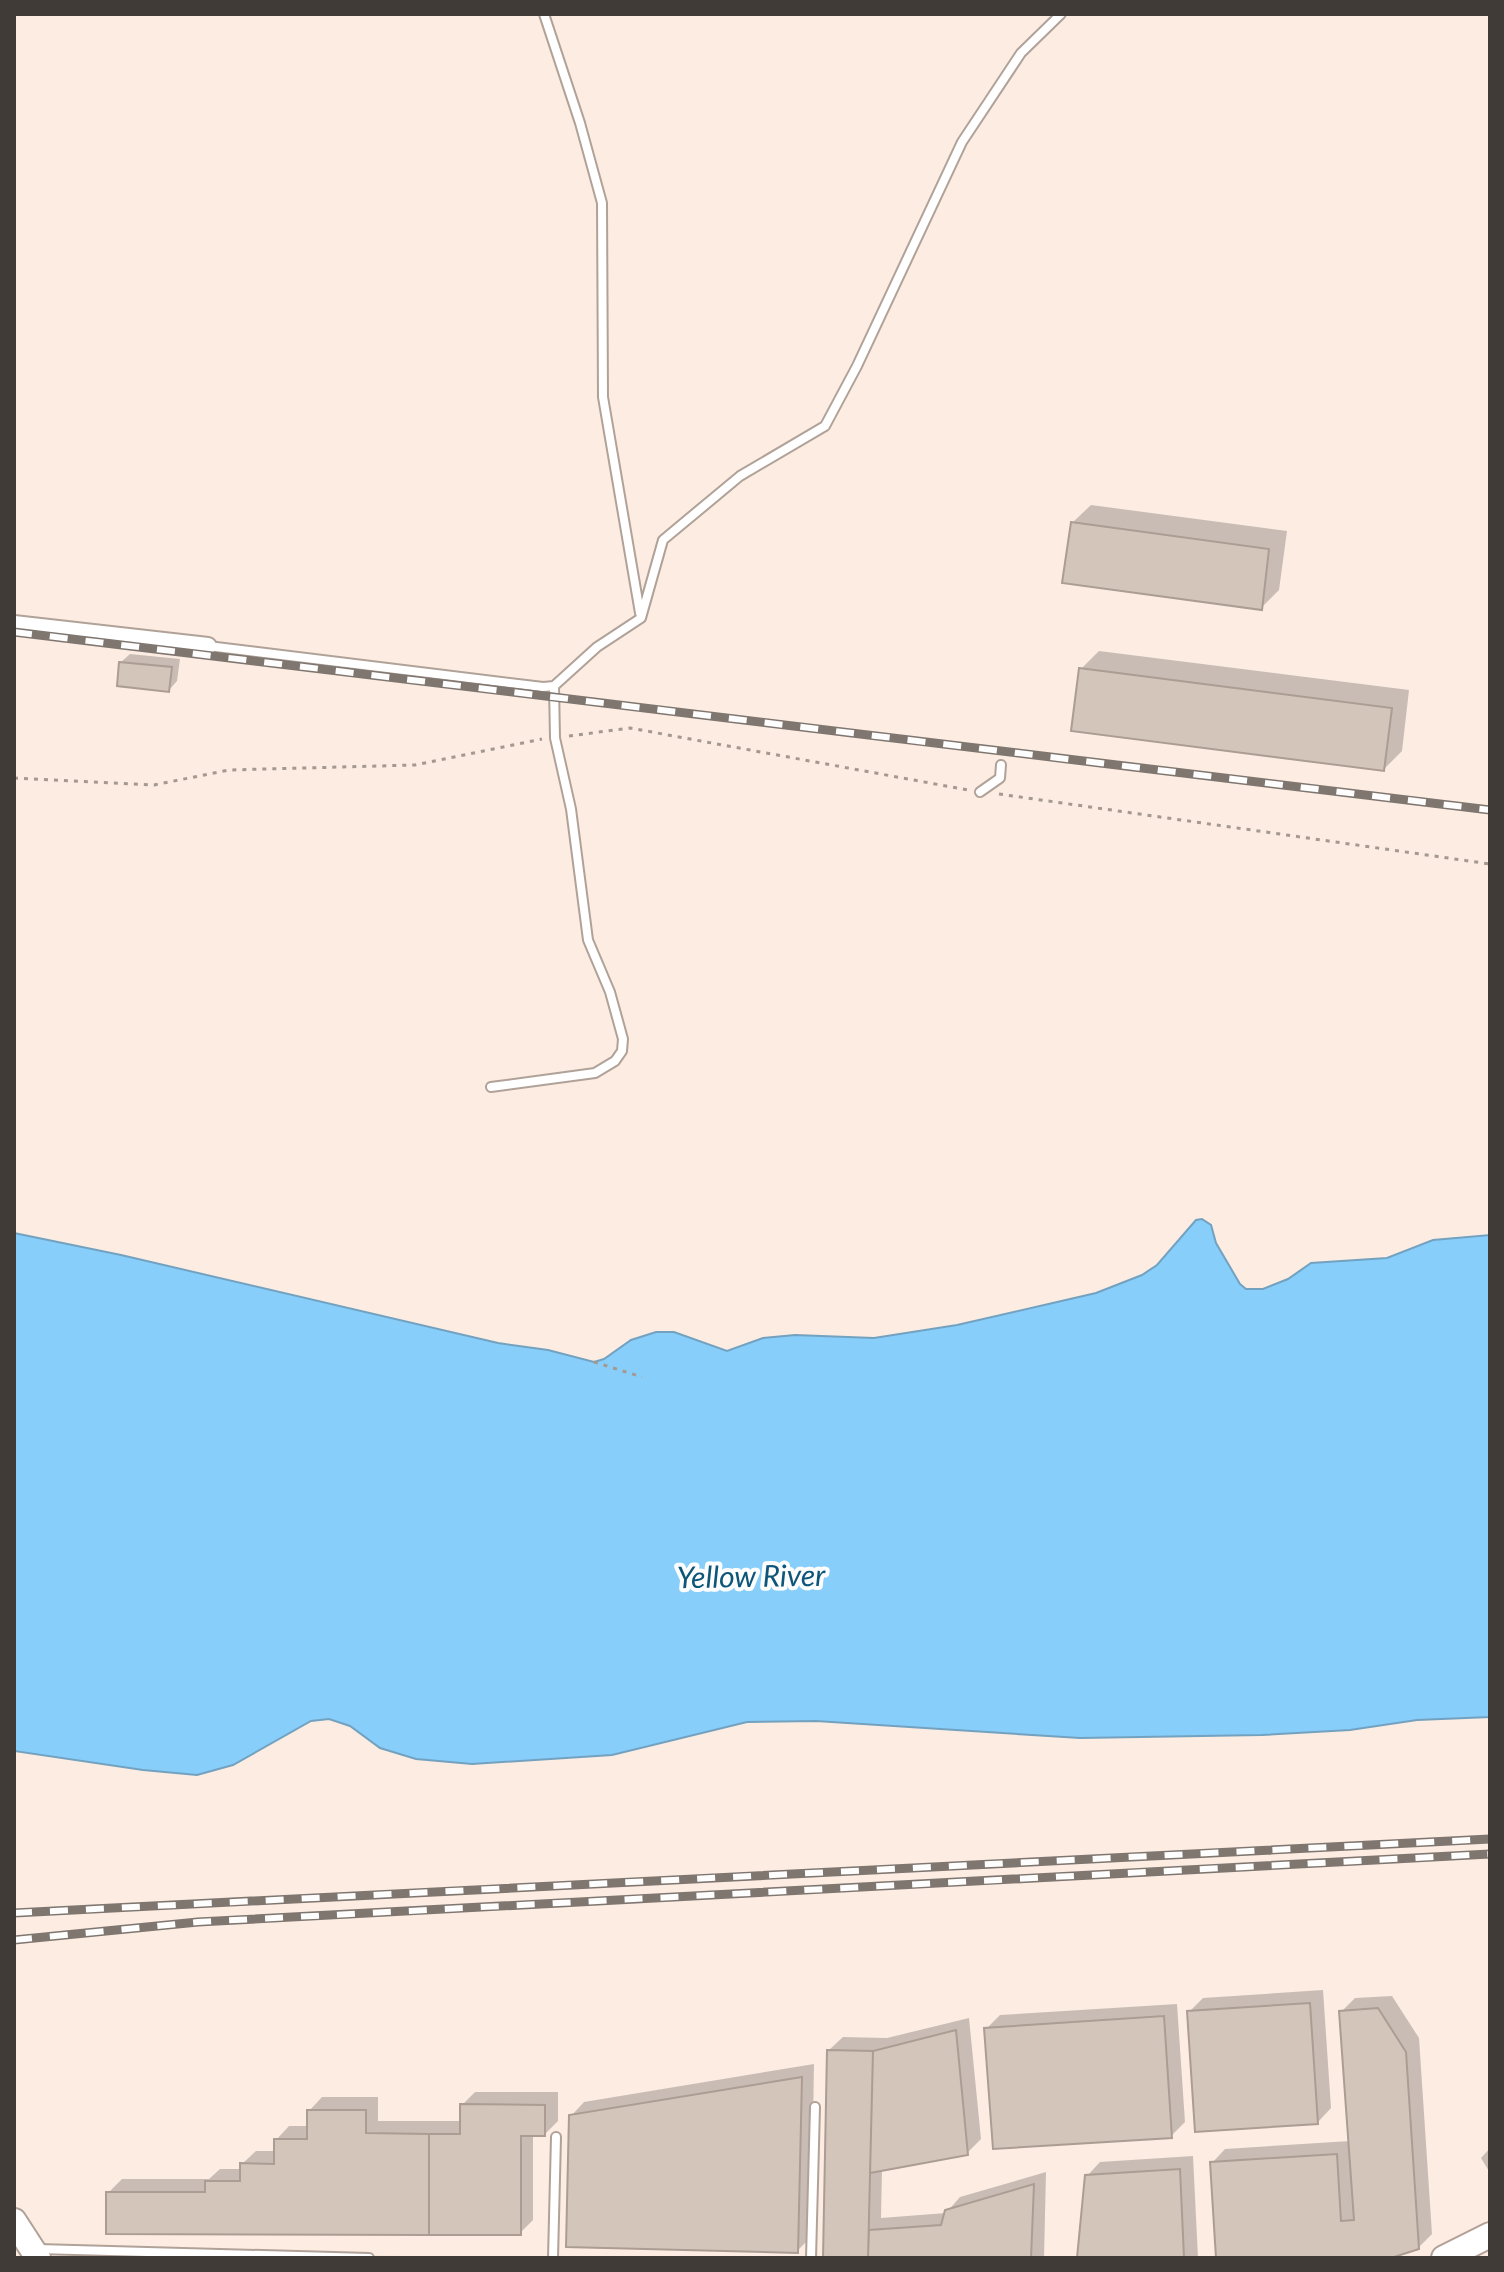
<svg xmlns="http://www.w3.org/2000/svg" width="1504" height="2272" viewBox="0 0 1504 2272" font-family="Lato,sans-serif">
<style>
.water{fill:#88cefa;stroke:#73a2c0;stroke-width:2}
.shadow{fill:#0003}
.building{fill:#d4c5ba;stroke:#ab9d93;stroke-width:2}
.lines{fill:none;stroke-linecap:round;stroke-linejoin:round}
.lane-casing{stroke:#b0a298;stroke-width:12}
.street-casing{stroke:#b0a298;stroke-width:20}
.secondary-casing{stroke:#b0a298;stroke-width:28}
.path{stroke:#a49891;stroke-width:3;stroke-dasharray:4 6;stroke-linecap:butt}
.lane{stroke:#fff;stroke-width:8}
.street{stroke:#fff;stroke-width:16}
.secondary{stroke:#fff;stroke-width:24}
.rail-casing{stroke:#7f7670;stroke-width:9}
.rail{stroke:#fdfdfd;stroke-width:6;stroke-dasharray:18;stroke-linecap:butt}
.labels{text-anchor:middle;dominant-baseline:central;stroke-width:8;stroke-linejoin:round;paint-order:stroke}
.water-label{font-size:30px;font-style:italic;fill:#0d5579;stroke:#fdfdfd}
</style>
<rect width="100%" height="100%" fill="#fcece2"/>
<path class="water" d="M1202,1219L1211,1225L1216,1243L1240,1284L1246,1289H1263L1288,1279L1311,1263L1387,1258L1433,1240L1490,1235V1717L1417,1720L1350,1730L1262,1735L1080,1738L816,1721L747,1722L612,1755L472,1764L416,1759L380,1748L350,1726L329,1719L311,1721L233,1765L197,1775L143,1770L14,1751V1233L121,1255L498,1343L548,1350L594,1362L604,1359L631,1340L656,1332H674L727,1351L763,1338L795,1335L874,1338L957,1325L1096,1293L1142,1275L1157,1265L1196,1220Z"/>
<path class="shadow" d="M1091,505L1287,531L1279,590L1261,608L1072,523Z
M1099,651L1409,690L1402,751L1384,769L1081,669Z
M130,654L180,659L177,681L169,690L121,662Z
M1323,1990L1331,2108L1318,2122L1189,2012L1203,1998Z
M1392,1996L1419,2038L1432,2234L1418,2248L1384,2258H1217L1212,2163L1225,2149L1350,2141L1341,2012L1355,1998Z
M1177,2004L1185,2122L1171,2136L986,2029L1000,2015Z
M969,2018L981,2139L967,2153L882,2169L881,2218L946,2213L960,2197L1046,2172L1044,2258H825L829,2050L843,2037L887,2038Z
M814,2064L811,2237L797,2251L571,2116L584,2102Z
M475,2092H558V2121L545,2134H533V2220L520,2233L108,2193L122,2179H209L220,2169H242V2164L256,2151H276V2140L289,2126H309V2111L322,2097H378V2121H462V2105Z
M1490,2148V2173L1481,2158Z
M1193,2156L1198,2258H1079L1087,2176L1100,2162Z
M84,2251L115,2255L409,2256V2258H76Z"/>
<path class="building" d="M1071,522L1269,549L1262,610L1062,583Z
M119,662L172,667L169,692L117,686Z
M1079,668L1392,708L1384,771L1071,731Z
M1310,2003L1318,2124L1195,2132L1187,2011Z
M1378,2008L1406,2052L1419,2249L1391,2258H1216L1210,2162L1337,2154L1341,2221L1354,2220L1339,2011Z
M1164,2016L1172,2138L993,2149L984,2028Z
M956,2030L968,2155L870,2173L873,2051Z
M827,2050L873,2051L868,2258H823Z
M802,2077L798,2253L566,2247L569,2115Z
M460,2104L545,2105V2136H521V2235H429V2134H460Z
M307,2110H366V2133L429,2134V2235L106,2234V2192H205V2181H240V2163L274,2164V2139H307Z
M1180,2169L1184,2258H1077L1085,2175Z
M1034,2184L1031,2258H868L869,2230L941,2225L945,2210Z"/>
<g class="lines">
<defs>
<path id="lane" d="M544,14L580,123L602,203L603,397L640,613
M208,646L543,687L554,686L597,647L641,618L663,540L740,476L825,426L857,366L962,142L1021,53L1061,14
M980,792L1000,778L1001,765
M491,1087L595,1073L615,1061L622,1051L623,1039L610,992L588,940L571,809L555,738L554,686
M38,2249L369,2258
M553,2258L556,2137
M811,2258L815,2107"/>
<path id="street" d="M14,624L208,646"/>
<path id="secondary" d="M14,2221L38,2258
M1444,2258L1490,2235"/>
</defs>
<use href="#lane" class="lane-casing"/>
<use href="#street" class="street-casing"/>
<use href="#secondary" class="secondary-casing"/>
<path class="path" d="M569,736L630,728L968,790
M14,778L154,785L229,770L415,765L542,739
M999,794L1490,864
M594,1362L642,1377"/>
<use href="#lane" class="lane"/>
<use href="#street" class="street"/>
<use href="#secondary" class="secondary"/>
<defs>
<path id="rail" d="M14,632L1490,810
M14,1913L1490,1839
M14,1940L198,1922L1490,1854"/>
</defs>
<use href="#rail" class="rail-casing"/>
<use href="#rail" class="rail"/>
</g>
<g class="labels">
<g class="water-label">
<text transform="translate(751 1575) rotate(-1)">Yellow River</text>
</g>
</g>
<rect width="1504" height="2272" fill="none" stroke="#413b37" stroke-width="32"/>
</svg>
